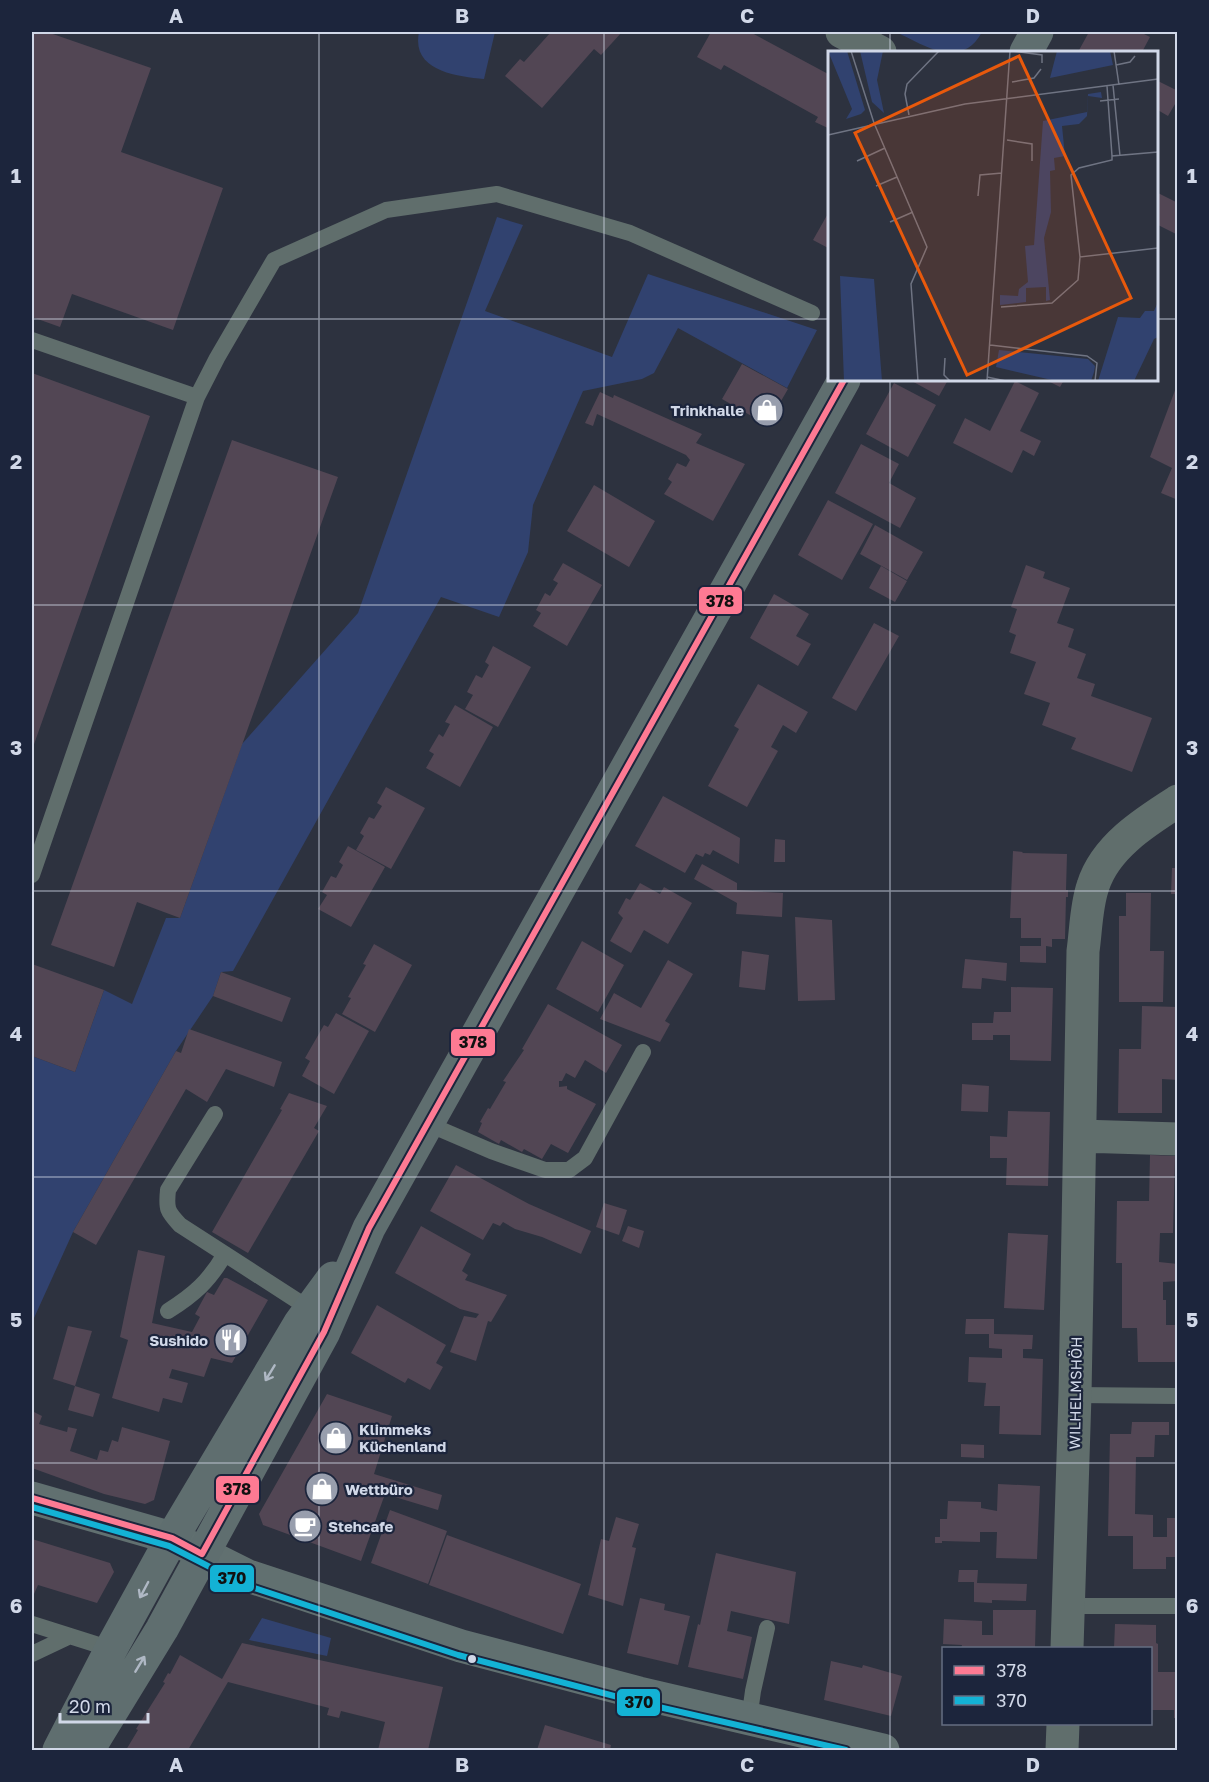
<svg xmlns="http://www.w3.org/2000/svg" width="1209" height="1782" viewBox="0 0 1209 1782" font-family="'Golos Text',sans-serif">
<style>
.green{fill:#31426f}
.building{fill:#524654}
.lines{fill:none;stroke-linecap:round;stroke-linejoin:round}
.service{stroke:#606e6c;stroke-width:16}
.minor{stroke:#606e6c;stroke-width:33}
.secondary{stroke:#617070;stroke-width:33}
.primary{stroke:#5f6e6f;stroke-width:33}
.bus-1-casing{stroke:#1c253c;stroke-width:10}
.bus-2-casing{stroke:#1c253c;stroke-width:10}
.bus-1{stroke:#fe7a93;stroke-width:6}
.bus-2{stroke:#13b2d5;stroke-width:6}
.oneway{stroke:#afb8c4}
.grid{fill:none;stroke:#d1d8e8;stroke-width:1.5;stroke-opacity:0.55}
.bus-dot{fill:#d1d8e8;stroke:#1c253c;stroke-width:2}
.labels{text-anchor:middle;dominant-baseline:central;stroke-width:4.5;stroke-linejoin:round;paint-order:stroke}
.poi-label{font-size:15px;font-weight:bold;fill:#d1d8e8;stroke:#1c253c;text-anchor:start}
.street-label{font-size:15px;fill:#d1d8e8;stroke:#1c253c}
.inset-road{fill:none;stroke:#6f7483;stroke-width:1.5}
.view{fill:#e8590c;fill-opacity:0.15;stroke:#e8590c;stroke-width:3}
.inset-edge{fill:none;stroke:#d1d8e8;stroke-width:3}
.line-badge{stroke:#1c253c;stroke-width:2}
.pale-badge-label{font-size:16px;text-anchor:middle;font-weight:bold;fill:#111}
.neatline{fill:none;stroke:#d1d8e8;stroke-width:2}
.grid-label{font-size:20px;text-anchor:middle;font-weight:bold;fill:#d1d8e8}
</style>
<rect width="100%" height="100%" fill="#2d323f"/>
<path class="green" d="M419,32H495L484,79C456,76 411,71 419,32Z
M896,32H982C961,71 924,45 896,32Z
M497,217L523,225L485,311L612,357L648,274L817,330L787,388L678,328L654,373L642,379L583,391L533,505L528,552L499,617L441,597L233,971L221,972L213,996L176,1051L73,1232L34,1318H32V1056L75,1072L104,990L132,1004L166,918H180L242,744L358,613Z
M262,1618L331,1638L327,1656L249,1640Z"/>
<path class="building" d="M32,32H47L151,68L121,152L223,188L173,330L72,294L60,327L32,317Z
M551,32H622L601,55L594,49L542,108L505,76L520,59L524,62Z
M711,32H750L830,75V129L815,122L818,117L724,65L721,70L697,57Z
M1089,32H1140L1150,37L1142,52H1078Z
M1156,80L1178,91V99L1168,116L1156,109Z
M1156,192L1178,203V235L1156,224Z
M830,210V249L813,240Z
M742,364L788,389L767,425L722,399Z
M32,373L150,416L32,750Z
M910,380H948L939,396Z
M1046,380H1064L1060,387Z
M1015,381L1039,393L1020,431L1041,441L1034,456L1023,450L1012,473L953,443L965,418L990,431Z
M894,383L936,405L908,457L866,434Z
M1177,385H1178V500L1161,493L1172,468L1150,457Z
M600,392L613,398L614,395L702,434L696,443L745,464L713,521L664,494L672,482L668,479L677,463L686,467L690,460L686,455L597,414L593,426L585,423Z
M232,440L338,477L180,918L137,902L114,967L51,945Z
M861,444L899,464L889,483L916,498L900,528L835,493Z
M594,485L655,521L629,567L567,531Z
M828,500L873,524L842,580L798,555Z
M875,525L923,552L907,580L860,554Z
M563,563L602,585L567,646L533,626L541,613L536,610L545,593L550,596L558,583L553,580Z
M1026,565L1045,572L1043,578L1070,588L1057,623L1074,629L1068,647L1086,654L1077,678L1095,684L1091,696L1152,718L1132,772L1071,749L1076,738L1042,725L1050,703L1024,694L1036,662L1010,653L1016,635L1009,632L1017,609L1011,607Z
M881,566L907,581L895,602L869,588Z
M774,594L809,614L796,636L811,644L798,666L750,638Z
M874,623L899,636L856,711L832,698Z
M493,646L531,667L498,727L465,709L473,695L467,692L476,675L482,678L489,665L485,662Z
M758,684L808,712L796,733L783,725L771,747L778,751L747,807L708,786L739,729L734,726Z
M455,705L493,727L460,787L426,768L434,754L429,751L439,734L443,737L450,724L445,722Z
M386,787L425,808L391,869L356,850L364,836L360,833L369,817L374,819L382,806L377,803Z
M663,796L740,838L739,864L713,850L710,855L705,853L703,857L696,854L685,873L635,846Z
M775,839L785,840V862H774Z
M348,846L385,867L351,927L318,909L327,895L322,892L331,876L336,878L343,865L339,862Z
M1013,851L1023,852L1022,853L1067,854L1066,890H1068V897H1066L1065,939H1052V947L1046,946V963L1020,962V946H1041V938H1021V918H1010Z
M702,864L737,883V890L783,893L782,917L736,914L737,903L694,879Z
M1172,868H1178V894H1171Z
M640,883L660,894L664,887L692,903L668,944L644,930L631,953L610,941L623,918L618,913L626,898L630,900Z
M1126,893H1151L1150,951H1164L1163,1002H1119V916H1126Z
M795,917L832,920L835,1000L798,1001Z
M582,941L624,965L598,1012L556,989Z
M374,944L412,965L375,1032L342,1014L351,998L348,997L366,965L363,964Z
M742,951L769,955L765,990L739,987Z
M965,959L1007,963L1006,981L982,978L981,989L962,988Z
M668,960L693,974L665,1021L670,1024L660,1042L600,1019L614,993L641,1008Z
M32,964L104,990L75,1072L32,1056Z
M221,972L291,998L282,1022L213,996Z
M1011,987L1053,988L1051,1061L1010,1060V1035H993V1040H972V1023H993L994,1012H1011Z
M548,1004L622,1045L606,1073L585,1060L575,1078L566,1073L562,1081H559V1087L567,1086V1089L596,1104L568,1153L551,1144L542,1159L524,1149L522,1152L501,1140L499,1144L478,1132L482,1123L480,1122L488,1108L490,1109L506,1082L503,1081L524,1050L522,1049Z
M1142,1006L1178,1007V1080L1162,1079V1113H1118L1119,1049H1141Z
M336,1013L369,1031L334,1094L302,1076L310,1061L305,1058L324,1025L328,1027Z
M189,1029L282,1062L274,1087L226,1069L207,1102L186,1089L96,1245L73,1232L176,1051L181,1053Z
M962,1084L989,1086L988,1112L961,1111Z
M289,1093L327,1106L314,1128L319,1131L248,1253L212,1232L282,1110L280,1109Z
M1008,1111L1050,1112L1048,1186L1006,1185L1007,1158H990V1136L1007,1137Z
M1150,1155L1175,1156L1173,1233H1160L1159,1262L1178,1264V1281L1163,1282V1300H1166V1325H1178V1362H1138L1137,1328H1122V1263H1116L1117,1201H1149Z
M456,1165L529,1204L591,1231L581,1254L542,1237L515,1229L503,1222L500,1226L493,1223L483,1240L430,1211Z
M604,1203L627,1210L619,1235L596,1227Z
M421,1226L471,1254L462,1271L468,1275L465,1280L507,1295L491,1322L488,1321L476,1361L450,1352L464,1316L476,1318L479,1314L460,1309L395,1273Z
M628,1226L644,1231L639,1248L622,1241Z
M1008,1233L1048,1235L1044,1310L1004,1308Z
M138,1250L165,1256L152,1323L192,1332L200,1317L195,1314L207,1292L214,1295L224,1278H227L268,1300L232,1363L211,1358L204,1377L172,1369L169,1378L188,1383L182,1403L163,1398L159,1412L112,1398L128,1340L120,1337Z
M377,1305L446,1345L436,1363L443,1367L430,1390L408,1378L405,1383L351,1353Z
M966,1319H994V1334L1033,1335L1032,1349H1023V1358L1043,1359L1041,1435L999,1434L1000,1406H984L986,1383L968,1382L969,1357L1002,1358V1349L989,1348V1334H965Z
M68,1326L92,1331L75,1386L53,1379Z
M75,1386L100,1394L93,1417L68,1410Z
M327,1394L392,1416L374,1474L442,1495L438,1510L385,1494L361,1561L263,1525L259,1514Z
M32,1411L42,1416L39,1424L67,1432L68,1427L77,1429L70,1451L97,1460L100,1450L108,1452L112,1440L118,1442L122,1427L170,1441L154,1500L145,1504L104,1494L32,1468V1451L34,1441L32,1440Z
M1132,1422H1169V1435H1155L1154,1457H1136L1135,1514L1153,1515V1537H1167V1518H1178V1557H1166V1569H1133V1536H1108L1110,1434H1131Z
M961,1444L984,1445V1458L961,1457Z
M998,1484L1040,1486L1037,1559L996,1558L997,1532H980V1542L942,1541V1543H935V1537H940V1519H947L948,1501L981,1502V1508L997,1511Z
M390,1510L447,1531L428,1584L371,1563Z
M616,1517L639,1524L632,1547L636,1548L623,1606L588,1595L601,1539L609,1541Z
M447,1535L581,1584L563,1634L429,1585Z
M32,1539L110,1563L114,1572L97,1603L38,1585L34,1594L32,1593Z
M716,1553L796,1572L789,1624L731,1611L727,1631L752,1637L743,1679L688,1667L698,1624L700,1625Z
M959,1570H978L977,1583L1027,1584L1026,1601L992,1600V1603L974,1602V1582H958Z
M640,1598L665,1604L664,1610L690,1616L678,1665L627,1653Z
M993,1610H1036L1035,1648H961L962,1645L943,1644L944,1619L982,1621V1635H993Z
M1115,1624L1156,1625V1643L1158,1644V1672H1175V1665H1178V1718H1174V1710H1150V1648H1114Z
M242,1643L443,1687L428,1750H378L385,1722L341,1711L339,1718L327,1715L329,1708L228,1682L188,1750H126L138,1730L136,1729L165,1683L163,1682L168,1673L170,1674L180,1655L222,1679Z
M831,1661L862,1668L863,1665L902,1676L891,1716L824,1700Z
M545,1725L611,1745L610,1750H537Z"/>
<g class="lines">
<path class="service" d="M32,340L197,397L32,875
M197,397L217,358L274,260L386,210L497,194L630,233L812,313
M215,1114L168,1190C166,1209 167,1211 180,1225L310,1309
M428,1124L491,1151L545,1170H569L585,1158L643,1052
M168,1311C195,1294 209,1281 225,1254
M1075,1395L1178,1396
M1070,1606H1178
M32,1624L111,1649
M32,1654L70,1636
M749,1720L753,1691L767,1628"/>
<path class="minor" d="M842,32L880,52
M1080,1136L1178,1139
M1067,1648L1075,1395L1083,951C1086,930 1086,906 1093,886C1105,847 1145,822 1178,801
M1062,1750L1063,1724"/>
<path class="secondary" d="M32,1498L172,1538L248,1576L461,1646L639,1693L883,1750"/>
<path class="primary" d="M1026,52L1037,32
M59,1750L111,1649L172,1538L300,1323L333,1278
M88,1750L162,1629L324,1332L369,1228L844,380"/>
<defs>
<path id="bus-1" d="M32,1498L172,1538L202,1554L324,1332L369,1228L844,380"/>
<path id="bus-2" d="M32,1507L169,1546L245,1585L458,1655L637,1702L846,1750"/>
</defs>
<use href="#bus-1" class="bus-1-casing"/>
<use href="#bus-2" class="bus-2-casing"/>
<use href="#bus-1" class="bus-1"/>
<use href="#bus-2" class="bus-2"/>
</g>
<defs><path id="oneway-shaft" d="M-6 0H5M1.5-3L5.5 0L1.5 3" fill="none" stroke-width="1.6" stroke-linecap="round" stroke-linejoin="round" transform="scale(1.5)"/></defs>
<g class="oneway">
<use href="#oneway-shaft" transform="translate(270 1373) rotate(121)"/>
<use href="#oneway-shaft" transform="translate(144 1590) rotate(118)"/>
<use href="#oneway-shaft" transform="translate(140 1664) rotate(-59)"/>
</g>
<path class="grid" d="M319,32V1750M604,32V1750M890,32V52M32,319H830M1156,319H1178M890,380V1750M32,605H1178M32,891H1178M32,1177H1178M32,1463H1178"/>
<defs>
<symbol id="shop-disc" viewBox="-11 -11 22 22"><circle r="9.5" fill="#989ead" stroke="#1c253c"/><path d="M-5-2.5h2.3a2.7 3.5 0 0 1 5.4 0H5L5.5 6h-11ZM-1.5-2.5h3a1.5 2.3 0 0 0-3 0Z" fill="#fff"/></symbol>
<symbol id="restaurant-disc" viewBox="-11 -11 22 22"><circle r="9.5" fill="#989ead" stroke="#1c253c"/><path d="M-5-6h1v4h1v-4h1v4h1v-4h1v5L-1.5 .5V6h-2V.5L-5-1ZM5-6V6H3V1.5H1.5Q1.5-4 5-6Z" fill="#fff"/></symbol>
<symbol id="cafe-disc" viewBox="-11 -11 22 22"><circle r="9.5" fill="#989ead" stroke="#1c253c"/><path d="M-5.5-4.5H6V0H3Q3 3.5 0 3.5H-2.5Q-5.5 3.5-5.5 0ZM3-3.2v2h1.7v-2ZM-6 4.5H4V6H-6Z" fill="#fff"/></symbol>
</defs>
<g fill-rule="evenodd">
<use href="#shop-disc" x="748" y="391" width="38" height="38"/>
<use href="#restaurant-disc" x="212" y="1321" width="38" height="38"/>
<use href="#shop-disc" x="317" y="1419" width="38" height="38"/>
<use href="#shop-disc" x="303" y="1470" width="38" height="38"/>
<use href="#cafe-disc" x="286" y="1507" width="38" height="38"/>
</g>
<circle class="bus-dot" cx="472" cy="1659" r="5"/>
<g class="labels">
<g class="poi-label">
<text x="744" y="410" text-anchor="end">Trinkhalle</text>
<text x="208" y="1340" text-anchor="end">Sushido</text>
<text x="359" y="1429">Klimmeks<tspan x="359" dy="17">Küchenland</tspan></text>
<text x="345" y="1489">Wettbüro</text>
<text x="328" y="1526">Stehcafe</text>
</g>
<g class="street-label">
<text transform="translate(1075 1393) rotate(-89)">WILHELMSHÖH</text>
</g>
</g>
<g transform="translate(828 51)">
<rect width="330" height="330" fill="#2d323f"/>
<path d="M0,0H19L37,59L33,63L18,68L24,58ZM32,0H55L49,29L56,62L44,51ZM229,0H282L285,14L222,27ZM273,41L274,47L260,45L259,65L251,73L234,75L237,105L226,107L227,119L222,120L223,161L216,187L222,249L218,250V236L198,237V251L172,254V244L190,245L191,238L200,231L197,195L206,194L215,70L259,61L260,43ZM12,225L46,228L54,330H16ZM330,251V286L326,288L306,330H270L290,266L312,267L317,260H326ZM171,299L260,308L267,315L266,321L263,330H228L168,316Z" fill="#31426f"/>
<path class="inset-road" d="M23,0L46,72M184,0L214,4V12M286,0L291,34M288,14L302,11L307,5M184,31L206,27L213,18M285,34L292,105M279,35L284,105M272,50L291,48M81,64L77,43L79,33L111,0M46,72L99,196L83,233L90,330M0,84L137,53L330,28M179,89L204,93V110M330,101L284,105V109L251,117L243,124L252,206L330,197M29,110L57,97M48,135L69,126M150,145L152,124L174,122M62,171L85,161M173,256L224,252L250,229L252,206M162,294L259,305L269,312L267,330M117,307L116,324L122,330M159,326L178,330M159,330L182,0"/>
<path class="view" d="M191,5L303,247L139,324L27,82Z"/>
<rect width="330" height="330" class="inset-edge"/>
</g>
<g class="line-badge">
<rect x="698" y="586" width="45" height="29" rx="6" fill="#fe7a93"/>
<rect x="450" y="1028" width="46" height="29" rx="6" fill="#fe7a93"/>
<rect x="215" y="1475" width="45" height="29" rx="6" fill="#fe7a93"/>
<rect x="209" y="1564" width="46" height="29" rx="6" fill="#13b2d5"/>
<rect x="616" y="1688" width="45" height="29" rx="6" fill="#13b2d5"/>
</g>
<g class="pale-badge-label">
<text x="720" y="607">378</text>
<text x="473" y="1048">378</text>
<text x="237" y="1495">378</text>
<text x="232" y="1584">370</text>
<text x="639" y="1708">370</text>
</g>
<rect width="1209" height="1782" fill="none" stroke="#1c253c" stroke-width="66"/>
<rect x="942" y="1647" width="210" height="78" fill="#1c253c" stroke="#646d81" stroke-width="1.5"/>
<rect x="954" y="1666" width="30" height="9" fill="#fe7a93" stroke="#646d81" stroke-width="1.5"/>
<text x="996" y="1677" font-size="18" fill="#d1d8e8">378</text>
<rect x="954" y="1696" width="30" height="9" fill="#13b2d5" stroke="#646d81" stroke-width="1.5"/>
<text x="996" y="1707" font-size="18" fill="#d1d8e8">370</text>
<path d="M60 1713v9h88v-9" fill="none" stroke="#d1d8e8" stroke-width="3"/>
<text x="69" y="1713" font-size="18" fill="#d1d8e8" stroke="#1c253c" stroke-width="4.5" paint-order="stroke">20 m</text>
<rect x="33" y="33" width="1143" height="1716" class="neatline"/>
<g class="grid-label">
<text x="176" y="23">A</text>
<text x="462" y="23">B</text>
<text x="747" y="23">C</text>
<text x="1033" y="23">D</text>
<text x="16" y="183">1</text>
<text x="1192" y="183">1</text>
<text x="16" y="469">2</text>
<text x="1192" y="469">2</text>
<text x="16" y="755">3</text>
<text x="1192" y="755">3</text>
<text x="16" y="1041">4</text>
<text x="1192" y="1041">4</text>
<text x="16" y="1327">5</text>
<text x="1192" y="1327">5</text>
<text x="16" y="1613">6</text>
<text x="1192" y="1613">6</text>
<text x="176" y="1772">A</text>
<text x="462" y="1772">B</text>
<text x="747" y="1772">C</text>
<text x="1033" y="1772">D</text>
</g>
</svg>
